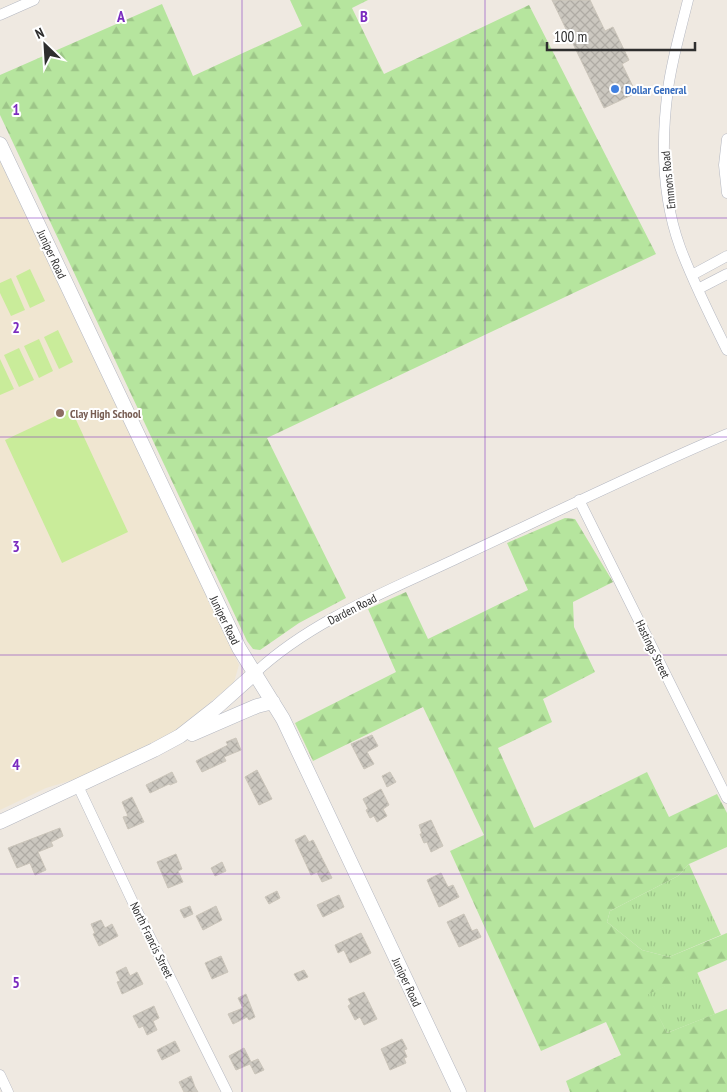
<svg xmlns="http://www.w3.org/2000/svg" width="727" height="1092" viewBox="0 0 727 1092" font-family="'PT Sans Narrow',sans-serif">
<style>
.education{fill:#f0e6d1}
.grass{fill:url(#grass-tufts)}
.forest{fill:url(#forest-firs)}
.pitch{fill:#c9ec9a}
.building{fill:url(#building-cross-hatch);stroke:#cbc5ba}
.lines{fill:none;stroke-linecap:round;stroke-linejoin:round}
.street-casing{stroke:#b4b7c1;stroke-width:11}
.secondary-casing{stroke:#b4b7c1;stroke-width:15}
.street{stroke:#fff;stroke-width:10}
.secondary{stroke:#fff;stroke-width:14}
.grid{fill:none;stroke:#7b2cbf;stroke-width:1;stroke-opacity:0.55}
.shop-dot{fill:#3f7fe0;stroke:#fff;stroke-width:2}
.education-dot{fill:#8d6e63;stroke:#fff;stroke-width:2}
.labels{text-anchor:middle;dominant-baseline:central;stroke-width:4;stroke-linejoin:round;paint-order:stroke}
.shop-label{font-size:12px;font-weight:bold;fill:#366cbe;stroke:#fff;text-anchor:start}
.street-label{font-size:12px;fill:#2e2e2e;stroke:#fff}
.education-label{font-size:12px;font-weight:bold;fill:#785e54;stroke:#fff;text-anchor:start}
.grid-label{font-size:16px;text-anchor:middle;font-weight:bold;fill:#7b2cbf;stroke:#fff;stroke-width:4;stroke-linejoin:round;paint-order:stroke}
</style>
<defs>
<pattern id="grass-tufts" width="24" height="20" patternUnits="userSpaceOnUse" patternTransform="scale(1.25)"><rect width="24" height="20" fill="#b6e59e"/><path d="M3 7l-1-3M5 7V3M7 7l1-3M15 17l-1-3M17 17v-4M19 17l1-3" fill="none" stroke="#9dc588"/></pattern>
<pattern id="forest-firs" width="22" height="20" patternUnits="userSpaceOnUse" patternTransform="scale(1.25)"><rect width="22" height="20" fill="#b6e59e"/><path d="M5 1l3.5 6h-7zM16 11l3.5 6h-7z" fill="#9dc588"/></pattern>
<pattern id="building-cross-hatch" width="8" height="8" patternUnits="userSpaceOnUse" patternTransform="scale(1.25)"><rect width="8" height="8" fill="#cbc7bf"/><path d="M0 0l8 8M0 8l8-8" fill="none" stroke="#afaba4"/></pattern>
</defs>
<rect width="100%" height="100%" fill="#efe9e1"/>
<path class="education" d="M0,161L239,665L234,682L178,730L79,778L46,788L0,810Z"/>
<path class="grass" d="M689,864L721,935L669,957L642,950L607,922L610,911L678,876Z
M697,972L715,1014L667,1033L647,994Z"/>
<path class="forest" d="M290,0H368L352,8L384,74L529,5L656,254L267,438L346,598L299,623L260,650L253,649L247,641L0,115V75L162,4L193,76L302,26Z
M565,518L575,519L613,582L573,602L574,627L595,672L543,699L552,722L498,748L534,828L647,772L669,817L717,794L727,813V847L689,864L678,876L610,911L607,922L642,950L669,957L727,933V960L648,994L667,1033L727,1009V1092H570L566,1081L621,1055L606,1022L541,1051L450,851L484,835L423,707L313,761L295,723L396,672L368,609L406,592L428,639L528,590L507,543Z"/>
<path class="pitch" d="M30,269L45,301L30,308L16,276Z
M11,278L25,310L11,316L0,293V283Z
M58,330L73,362L59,369L44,337Z
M39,339L53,371L39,378L24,346Z
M19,348L34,380L19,387L4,355Z
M0,359L14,389L0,395Z
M71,409L128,532L62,563L5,440Z"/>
<path class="building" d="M552,0H590L605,31L613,27L629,60L622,64L636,93L604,108Z
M372,735L378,746L367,752L374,764L364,769L351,744Z
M236,738L241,750L224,757L226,761L202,772L196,761L228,745L226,742Z
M257,770L272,799L259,805L245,777Z
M172,772L177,782L170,785L169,784L150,793L146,785Z
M390,772L396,782L387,787L382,776Z
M381,789L389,805L383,809L387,816L377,822L374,816L370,818L366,810L368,809L363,799Z
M132,797L144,822L128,829L123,817L128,816L122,802Z
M431,820L443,846L431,852L427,842L424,843L420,834H422L419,825Z
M60,828L63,836L51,842L53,846L38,852L46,870L35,875L30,863L17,868L8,848Z
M305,835L309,842L313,840L332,878L322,882L317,872L311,875L295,840Z
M176,854L182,869L178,871L183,882L168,888L157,862Z
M222,862L226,871L215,876L211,868Z
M441,873L448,887L453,885L459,897L439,907L427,880Z
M277,891L280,898L269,904L265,897Z
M339,895L344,907L323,917L317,905Z
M190,906L193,914L184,918L180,910Z
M216,906L222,920L203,930L196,916Z
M464,914L472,931L477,929L481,937L459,947L447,922Z
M101,920L105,928L112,924L118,936L99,946L93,934L95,933L91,924Z
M361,933L371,953L350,963L344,950L338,953L335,945Z
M221,956L228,972L212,979L205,963Z
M126,967L130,976L137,972L143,984L122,994L117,982L120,981L116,972Z
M304,970L308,977L298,981L294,974Z
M364,992L377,1019L364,1025L360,1017L355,1020L348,1006L351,1004L348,999Z
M246,994L255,1017L249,1020L247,1017L233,1024L228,1014L243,1008L238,998Z
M154,1006L159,1018L153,1021L157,1030L147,1035L143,1026L139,1028L133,1016Z
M402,1039L407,1049L404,1050L407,1057L404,1058L406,1063L390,1070L381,1049Z
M175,1041L180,1051L162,1060L157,1050Z
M244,1048L251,1062L258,1059L264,1070L255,1074L250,1064L236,1070L229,1056Z
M191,1076L195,1087L198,1092H184L179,1082Z"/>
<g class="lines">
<defs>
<path id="street" d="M688,0C681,29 672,59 668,89C661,141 662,197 680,247C693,282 710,316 727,350
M0,15L34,0
M727,139L724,165L727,193
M692,275L727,256
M698,289L727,274
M579,500L727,798
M255,673C313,619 391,590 462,556C550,515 637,472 727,434
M78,786L137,911L227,1092
M0,1075L8,1092"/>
<path id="secondary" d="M0,144L239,648L283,719L459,1092
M192,734L257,706L273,702
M0,822L154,750L180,736L217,707L255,673"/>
</defs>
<use href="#street" class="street-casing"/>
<use href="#secondary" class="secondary-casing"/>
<use href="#street" class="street"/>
<use href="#secondary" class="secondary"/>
</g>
<path class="grid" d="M242,0V1092M485,0V1092M0,218H727M0,437H727M0,655H727M0,874H727"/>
<circle class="shop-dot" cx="615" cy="89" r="5"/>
<circle class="education-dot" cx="60" cy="413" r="5"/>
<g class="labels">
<g class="shop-label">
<text x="625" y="89">Dollar General</text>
</g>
<g class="street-label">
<text transform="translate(668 180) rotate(-96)">Emmons Road</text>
<text transform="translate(52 254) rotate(65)">Juniper Road</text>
<text transform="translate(352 609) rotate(-27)">Darden Road</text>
<text transform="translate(225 620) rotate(64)">Juniper Road</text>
<text transform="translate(653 649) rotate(64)">Hastings Street</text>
<text transform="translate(152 940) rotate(64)">North Francis Street</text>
<text transform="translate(407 982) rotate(65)">Juniper Road</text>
</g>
<g class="education-label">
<text x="70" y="413">Clay High School</text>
</g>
</g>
<g class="grid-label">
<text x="121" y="22">A</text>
<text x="364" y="22">B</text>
<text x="16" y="115">1</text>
<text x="16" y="333">2</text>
<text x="16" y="552">3</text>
<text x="16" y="770">4</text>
<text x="16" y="988">5</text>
</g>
<g transform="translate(45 45) rotate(335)" stroke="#ffffff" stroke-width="4" paint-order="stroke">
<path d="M0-4L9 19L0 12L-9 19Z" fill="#2e2e2e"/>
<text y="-8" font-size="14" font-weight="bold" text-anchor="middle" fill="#2e2e2e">N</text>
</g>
<path d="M547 42v8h148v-8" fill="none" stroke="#2e2e2e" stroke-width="2.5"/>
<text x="554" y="42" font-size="15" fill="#2e2e2e" stroke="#ffffff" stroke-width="4" paint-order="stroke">100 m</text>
</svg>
